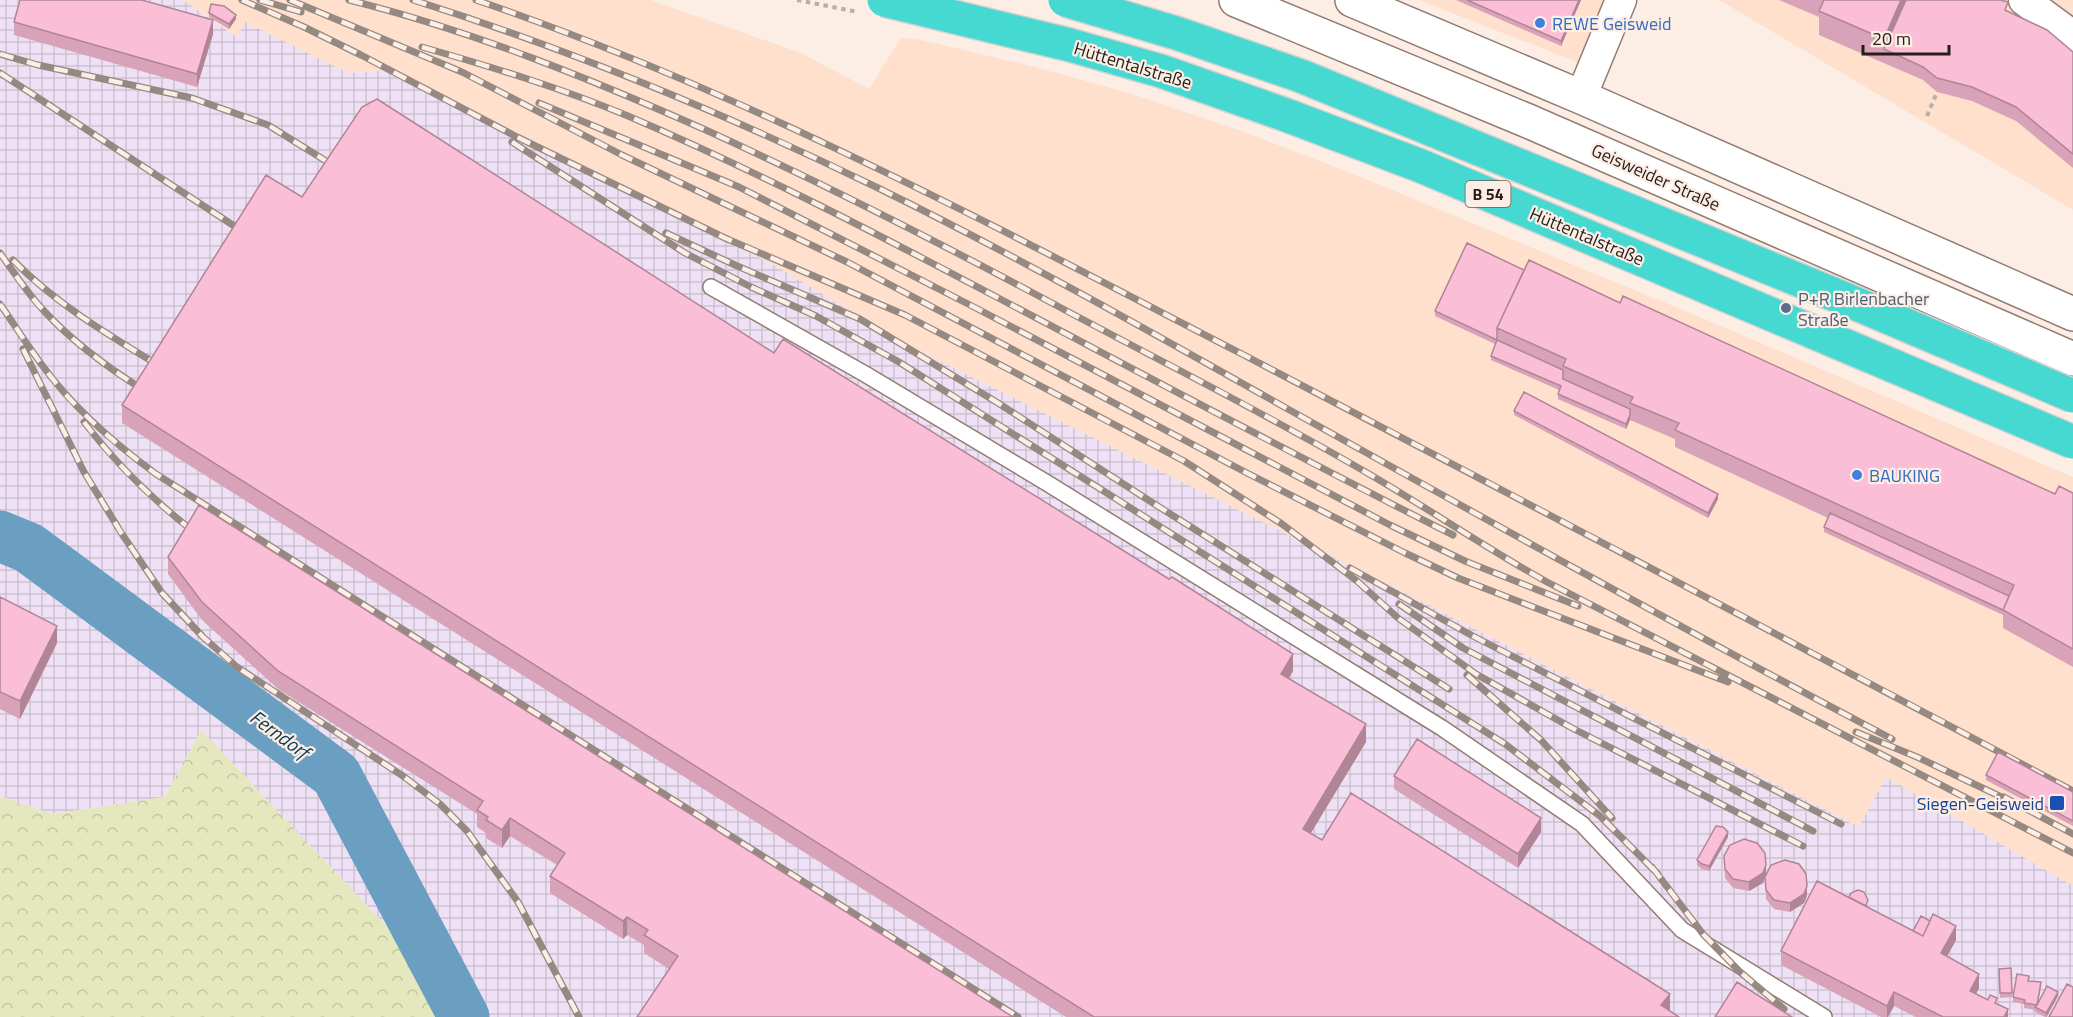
<svg xmlns="http://www.w3.org/2000/svg" width="2073" height="1017" viewBox="0 0 2073 1017" font-family="'Titillium Web',sans-serif">
<style>
.built{fill:#fee0cd}
.industrial{fill:url(#industrial-grid)}
.forest{fill:url(#forest-crowns)}
.lines{fill:none;stroke-linecap:round;stroke-linejoin:round}
.river{stroke:#6a9fc2;stroke-width:51}
.lane-casing{stroke:#927d70;stroke-width:18}
.street-casing{stroke:#927d70;stroke-width:33}
.secondary-casing{stroke:#927d70;stroke-width:36}
.path{stroke:#baaea6;stroke-width:4;stroke-dasharray:4.5 4.5;stroke-linecap:butt}
.lane{stroke:#fff;stroke-width:15}
.street{stroke:#fff;stroke-width:30}
.secondary{stroke:#fff;stroke-width:33}
.rail-casing{stroke:#958982;stroke-width:7}
.rail{stroke:#fceee5;stroke-width:4.5;stroke-dasharray:14;stroke-linecap:butt}
.highway-bridge-casing{stroke:#d4d2d1;stroke-width:36;stroke-linecap:butt}
.highway-bridge{stroke:#45d9d1;stroke-width:33}
.wall{fill:#d8a3b9}
.shaded-wall{fill:#b08596}
.building{fill:#fbbed7;stroke:#b08596;stroke-width:1.5}
.shop-dot{fill:#3f7fe0;stroke:#fceee5;stroke-width:2}
.service-dot{fill:#5c6f8a;stroke:#fceee5;stroke-width:2}
.transit-dot{fill:#1a4fb4;stroke:#fceee5;stroke-width:2}
.labels{text-anchor:middle;dominant-baseline:central;stroke-width:4.5;stroke-linejoin:round;paint-order:stroke}
.shield{fill:#fceee5;stroke:#665c56;stroke-width:1.5}
.shield-label{font-size:16px;font-weight:bold;fill:#261e19}
.shop-label{font-size:18px;fill:#366cbe;stroke:#fceee5;text-anchor:start}
.street-label{font-size:18px;fill:#261e19;stroke:#fceee5}
.service-label{font-size:18px;fill:#4e5e75;stroke:#fceee5;text-anchor:start}
.transit-label{font-size:18px;fill:#164399;stroke:#fceee5;text-anchor:end}
.water-label{font-size:20px;font-style:italic;fill:#0f3b54;stroke:#fceee5}
</style>
<defs>
<pattern id="industrial-grid" width="8" height="8" patternUnits="userSpaceOnUse" patternTransform="scale(1.5)"><rect width="8" height="8" fill="#efe1f5"/><path d="M0 4h8M4 0v8" fill="none" stroke="#cdc1d1"/></pattern>
<pattern id="forest-crowns" width="20" height="18" patternUnits="userSpaceOnUse" patternTransform="scale(1.5)"><rect width="20" height="18" fill="#e5e7be"/><path d="M2 6a3 3 0 1 1 6 0M12 15a3 3 0 1 1 6 0" fill="none" stroke="#c4c6a3"/></pattern>
</defs>
<rect width="100%" height="100%" fill="#fceee5"/>
<path class="built" d="M183,0H650L801,53L869,89L901,38L917,39L1035,67L1129,93L1239,130L1351,173L1719,325L2073,477V886L1886,778L1859,827L1393,587L903,343L779,268L395,70L348,73L245,23L237,37Z
M1419,0H1619L1584,65Z
M1719,0H2073V210Z"/>
<path class="industrial" d="M0,0H183L237,37L245,22L348,73L395,70L779,268L903,343L1393,587L1859,827L1886,777L2073,886V1017H443L408,949L201,730L165,797L52,814L0,796Z"/>
<path class="forest" d="M201,730L408,949L443,1017H0V796L52,814L165,797Z"/>
<g class="lines">
<path class="river" d="M0,536L29,548L336,775L464,1017"/>
<defs>
<path id="lane" d="M711,287L865,374L1047,483L1442,728L1582,824L1682,930L1824,1017"/>
<path id="street" d="M2024,0L2073,36
M1581,97L1621,0"/>
<path id="secondary" d="M1236,0L1528,121L2073,359
M1352,0L1581,97L2073,314"/>
</defs>
<use href="#lane" class="lane-casing"/>
<use href="#street" class="street-casing"/>
<use href="#secondary" class="secondary-casing"/>
<path class="path" d="M797,0L858,12
M1927,116L1937,92"/>
<use href="#lane" class="lane"/>
<use href="#street" class="street"/>
<use href="#secondary" class="secondary"/>
<defs>
<path id="rail" d="M242,0L304,27L361,55L517,137L725,238L905,315L1184,461L1282,524L1357,581L1398,618L1476,674L1572,728L1803,846
M260,0L301,12
M290,0L462,72L622,155L847,262L1245,472L1405,553L1458,578L1728,682
M349,0C473,31 591,79 708,131C824,184 938,242 1050,302C1156,359 1265,413 1369,474C1429,509 1486,548 1547,582L2073,853
M413,0C572,50 726,114 876,187C1015,255 1151,332 1286,408C1487,520 1688,632 1892,739
M476,0C743,91 990,224 1240,353C1518,498 1796,644 2073,791
M422,47C492,67 561,88 628,116C757,171 881,236 1004,301C1154,380 1302,459 1453,535
M0,54L38,65L192,98L268,125L334,166
M0,73L242,231
M539,103L739,187L972,306L1390,525L1465,561L1578,606
M512,142L685,253L751,287L816,316L899,362L1505,744L1600,816L1657,873
M666,233L735,265L860,319L998,403L1156,505L1449,689
M0,253C14,273 28,294 45,312C73,342 107,367 142,389
M13,260C55,303 107,334 158,365
M0,304C14,324 27,345 42,365C73,408 114,443 156,474L1018,1017
M23,349L84,472L122,534L162,593L203,637L237,667L403,776L440,804L467,831L518,902L579,1017
M84,422C116,464 152,499 194,532
M1350,568L1471,635L1841,824
M1399,604L1463,648L1813,831
M1467,675L1541,740L1612,818
M1856,732L1917,757L2010,801
M2004,797L2073,834
M1652,867L1703,934L1739,971L1784,1009"/>
</defs>
<use href="#rail" class="rail-casing"/>
<use href="#rail" class="rail"/>
<defs>
<path id="highway-bridge" d="M884,0L1070,45L1161,71L1286,115L1421,166L2073,442
M1065,0L1176,33L1301,76L1845,299L2073,396"/>
</defs>
<use href="#highway-bridge" class="highway-bridge-casing"/>
<use href="#highway-bridge" class="highway-bridge"/>
</g>
<path class="wall" d="M1456,0H1581L1561,46Z
M1779,0H2001L2008,12L2073,52V168L2016,121L1972,101L1937,92L1923,80L1819,35V17Z
M209,13L236,19L229,29L209,17Z
M14,22L213,34L197,87L14,35Z
M302,197L774,353L1293,671L1289,679L1366,742L1311,833L1322,840L1670,1011L1679,1017H1066L122,423V405Z
M1524,270L1620,303L2055,494L2073,493V667L2003,628V615L1824,532V527L1828,518L1675,447V439L1630,420L1626,429L1558,399V394L1559,390L1491,360V356L1495,344L1435,316V311Z
M1514,411L1718,499L1708,518L1514,415Z
M168,557L1013,1017L669,969L644,953V945L627,935L623,939L550,893V876L557,865L510,836L502,848L486,838V833L477,827V814L278,689L202,620L168,574Z
M0,597L57,643L20,719L0,709Z
M1986,775L2073,792V826L1986,780Z
M1394,776L1541,832L1518,868L1394,789Z
M1728,837L1709,871L1702,869L1697,865V860Z
M1724,856L1766,874L1807,895L1804,903L1790,912L1774,909L1766,899L1765,877L1763,883L1749,891L1733,888L1725,878Z
M1849,897L1868,905L1867,907L1913,931L1956,940L1947,957L1979,988L1976,994L1997,1004L2008,1017H1916L1894,1006L1888,1017H1881L1781,965V951Z
M2011,968L2012,997L2000,998L1999,969Z
M2029,981L2041,987L2038,1003L2058,996L2047,1017H2045L2035,1012V1010L2024,1008V1004L2013,1002V997Z"/>
<path class="shaded-wall" d="M1579,0H1581L1561,46V41Z
M1901,0H1912L1884,49V63V39Z
M236,15V19L229,29V24Z
M213,20V34L197,87V74Z
M1630,415V420L1626,429V424Z
M1718,494V499L1708,518V513Z
M57,626V643L20,719V701Z
M1293,654V671L1281,691V674Z
M1366,724V742L1303,846V829Z
M510,818V836L502,848V830Z
M1541,818V832L1518,868V854Z
M1728,832V837L1709,871V866Z
M1766,865V874L1763,883L1749,891V882Z
M1807,886V895L1804,903L1790,912V903Z
M627,917V935L623,939V921Z
M1956,926V940L1941,967V953Z
M1979,974V988L1970,1005V991Z
M1894,992V1006L1888,1017H1887V1006Z
M2058,992V996L2046,1017V1013Z
M1670,994V1011L1661,1005Z
M2008,1009V1017H2004Z"/>
<path class="building" d="M20,0H142L213,20L197,74L14,22Z
M1467,0H1579L1561,41Z
M1824,0H1901L1884,39L1819,11Z
M1906,0H2001L2008,2L2005,10L2047,30L2073,52V154L2016,107L1972,87L1937,78L1923,67L1884,49Z
M211,4L224,6L236,15L229,24L209,13Z
M377,99L774,353L783,339L1169,579L1172,577L1293,654L1281,674L1366,724L1303,829L1322,840L1351,793L1670,994L1661,1005L1679,1017H1094L122,405L266,175L302,197L362,107Z
M1467,243L1524,270L1497,328V340L1435,311Z
M1529,260L1620,303L1623,296L2055,494L2059,486L2073,493V649L2003,610L2014,585L1675,430L1679,423L1630,403L1633,397L1563,366L1566,359L1497,328Z
M1497,340L1563,370V379L1630,409V415L1626,424L1558,394L1561,386L1491,356Z
M1524,392L1718,494L1708,513L1514,411Z
M199,505L1013,1017H637L678,956L644,935L648,930L627,917L623,921L550,876L565,853L510,818L502,830L486,820L488,817L477,810L483,801L278,671L202,602L168,557Z
M1830,513L2009,596L2003,610L2005,611L1824,527Z
M0,597L57,626L20,701L0,692Z
M1417,739L1541,818L1518,854L1394,776Z
M1998,752L2073,792V821L1986,775Z
M1716,826L1723,827L1728,832L1709,866L1702,864L1697,860Z
M1744,839L1757,843L1765,853L1766,865L1763,873L1749,882L1733,879L1725,869L1724,856L1730,845Z
M1785,860L1799,864L1806,874L1807,886L1804,894L1790,903L1774,900L1766,890L1765,877L1771,865Z
M1817,881L1923,936L1933,914L1956,926L1941,953L1979,974L1970,991L1988,1000L1990,995L1997,998L1995,1003L2008,1009L2004,1017H1943L1894,992L1887,1006L1781,951Z
M1858,890L1864,892L1868,900L1866,905H1864L1849,897L1851,893Z
M1921,916L1930,921L1923,936L1913,931Z
M2011,968L2012,993H2000L1999,969Z
M2017,974L2029,976L2028,981L2041,982L2037,1005L2047,986L2058,992L2046,1013L2035,1007L2037,1005L2024,1003L2025,1000L2013,997Z
M1737,982L1792,1017H1715Z
M2067,984L2073,987V1017H2049Z"/>
<g class="shop-dot">
<circle cx="1540" cy="23" r="6"/>
<circle cx="1857" cy="475" r="6"/>
</g>
<circle class="service-dot" cx="1786" cy="308" r="6"/>
<rect class="transit-dot" x="2049" y="795" width="16" height="16" rx="3"/>
<g class="labels">
<rect class="shield" x="1465.5" y="181" width="45" height="26" rx="4.5"/>
<g class="shield-label">
<text x="1488" y="194">B 54</text>
</g>
<g class="shop-label">
<text x="1552" y="23">REWE Geisweid</text>
<text x="1869" y="475">BAUKING</text>
</g>
<g class="street-label">
<text transform="translate(1133 65) rotate(17)">Hüttentalstraße</text>
<text transform="translate(1656 177) rotate(24)">Geisweider Straße</text>
<text transform="translate(1587 236) rotate(23)">Hüttentalstraße</text>
</g>
<g class="service-label">
<text x="1798" y="298">P+R Birlenbacher<tspan x="1798" dy="21">Straße</tspan></text>
</g>
<g class="transit-label">
<text x="2044" y="803">Siegen-Geisweid</text>
</g>
<g class="water-label">
<text transform="translate(280 734) rotate(36)">Ferndorf</text>
</g>
</g>
<path d="M1863 45v9h86v-9" fill="none" stroke="#261e19" stroke-width="3"/>
<text x="1872" y="45" font-size="18" fill="#261e19" stroke="#fceee5" stroke-width="4.5" paint-order="stroke">20 m</text>
</svg>
